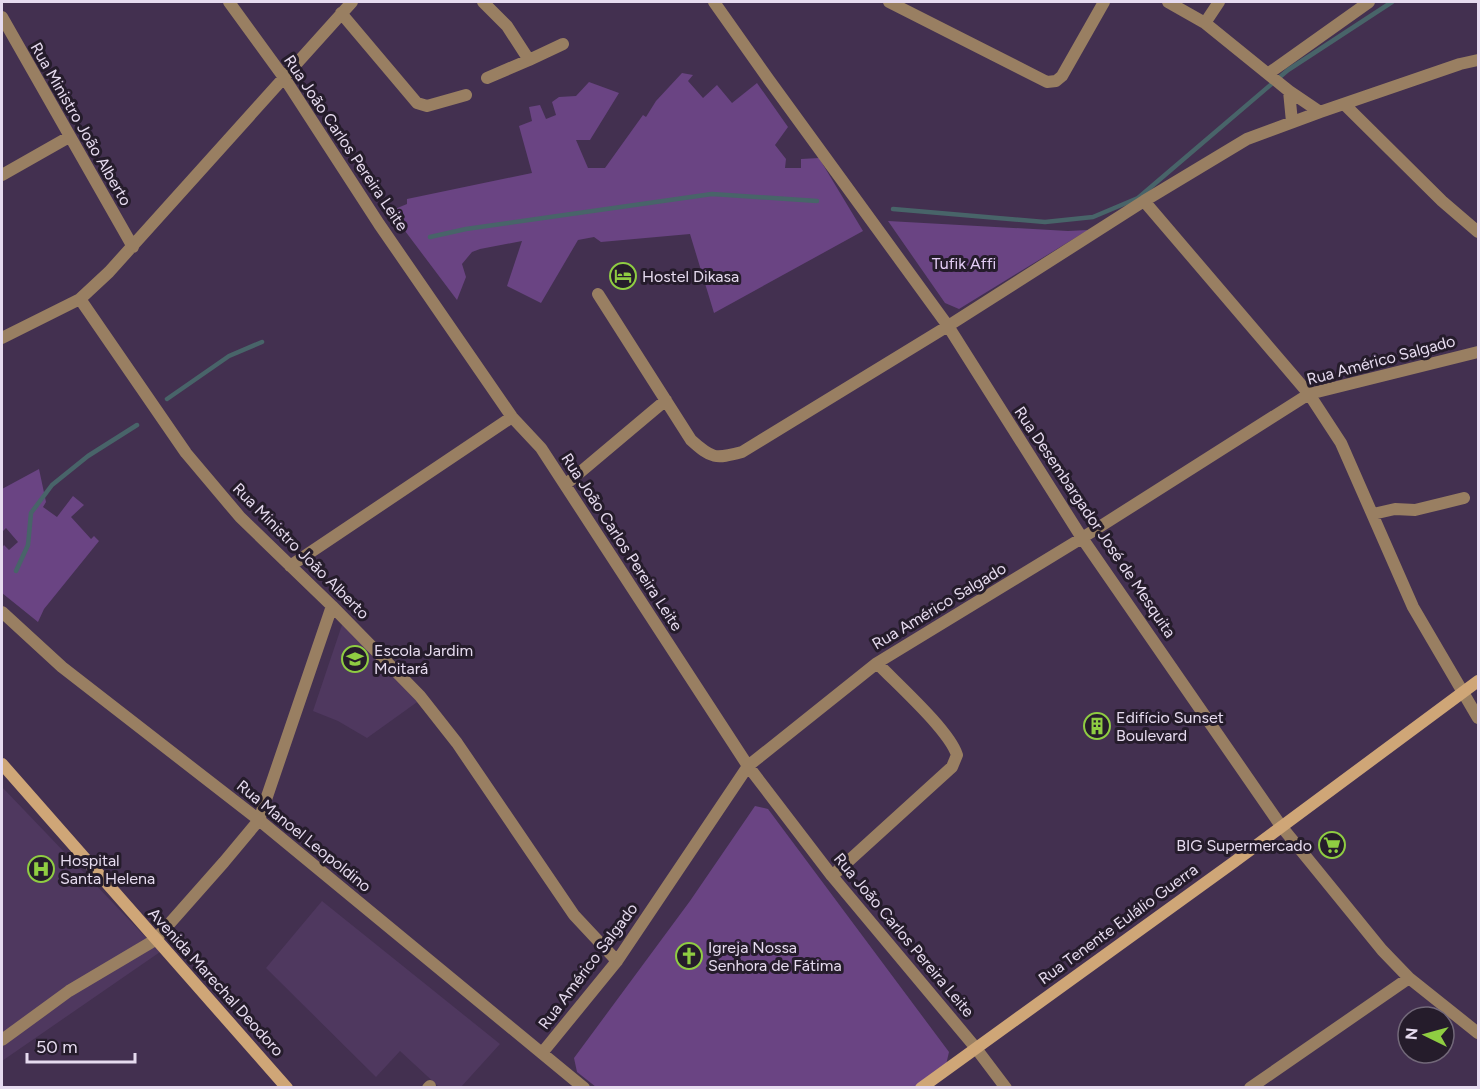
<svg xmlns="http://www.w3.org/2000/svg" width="1480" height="1089" viewBox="0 0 1480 1089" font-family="Figtree,sans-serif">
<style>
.built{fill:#4f385f}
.green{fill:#6a4483}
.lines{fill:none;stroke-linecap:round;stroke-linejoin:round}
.stream{stroke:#486469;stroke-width:4.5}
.street{stroke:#997f62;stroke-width:12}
.secondary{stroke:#cfa677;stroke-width:12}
.labels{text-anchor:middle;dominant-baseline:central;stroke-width:6;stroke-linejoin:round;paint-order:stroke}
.street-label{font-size:16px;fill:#e6dbef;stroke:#251c2b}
.park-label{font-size:16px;fill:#e3ccf4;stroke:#251c2b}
.poi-label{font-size:16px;fill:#e6dbef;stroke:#251c2b;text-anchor:start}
</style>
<rect width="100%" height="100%" fill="#433050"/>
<path class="built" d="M343,622L420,700L367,738L338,721L313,711Z
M2,787L160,952L2,1061Z
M322,901L500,1044L461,1087H439L400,1051L376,1077L266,968Z"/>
<path class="green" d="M682,73L693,75L688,81L703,98L717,85L732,103L757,83L788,127L775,145L786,159L785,168H801V159L819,158L863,231L714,313L690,234L601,242L594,237L578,240L541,303L507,286L522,241L480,249L472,252L462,264L466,277L457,300L390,211L407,204V199L532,173L519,126L532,121L529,107L540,105L546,119L556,115L552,102L559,97L576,96L589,82L619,93L590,140H576L588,168H605L643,115L646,117L656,101Z
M888,221L1068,231L1088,230L959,309L945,303Z
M39,469L46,502L43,507L57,517L73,496L84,505L71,517L91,539L94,536L99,541L44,609L38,622L2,593V548L4,545L9,550L18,542L6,528L2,532V489Z
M755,806L768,809L949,1052L945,1069L919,1088L596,1087L577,1072L574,1058L690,901Z"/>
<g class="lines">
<path class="stream" d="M893,209L1045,222L1093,217L1138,198L1288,70L1392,2
M430,237L466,229L712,194L817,201
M167,399L229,356L262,342
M16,571L28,545L31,513L52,485L88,456L137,425"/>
<path class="street" d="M229,2L285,79L379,224L512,417L541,448L748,766L832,876L975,1047L1006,1088
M483,2L507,26L529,60L487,78
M714,2L769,80L948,326L1082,538L1281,826L1382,950L1409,978L1478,1033
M889,2L1047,82L1056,81L1062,76L1104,2
M1168,2L1205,23L1289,91L1320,112
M341,13L417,103L427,106L466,95
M2,17L133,247
M1205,23L1219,2
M529,60L563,44
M1269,73L1369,2
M1289,91L1292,122
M1344,104L1442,201L1478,232
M2,175L69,137
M1144,201L1309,394L1341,443L1413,607L1478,718
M598,294L691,440C712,459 715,459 742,452L948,326L1144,201L1247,139L1320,112L1460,64L1478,60
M80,299L186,453L240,517L332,606L420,696L457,743L574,915L617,961
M2,338L80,299L109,272L352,2
M565,485L666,400
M1373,514L1395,509L1415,510L1464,498
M290,566L512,417
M2,612L62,667L259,820L584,1088
M832,876L952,767L957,755C949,730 897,684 877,663
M2,1040L69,991L155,940L224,862L259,820L332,606
M542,1053L617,961L748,766L877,663L1082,538L1309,394L1478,352
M428,1088L430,1086
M1250,1088L1409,978"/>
<path class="secondary" d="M2,764L287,1088
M921,1088L1234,862L1478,681"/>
</g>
<defs>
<symbol id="hotel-ring" viewBox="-11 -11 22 22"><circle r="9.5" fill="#251c2b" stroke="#8fcd42" stroke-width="1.5"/><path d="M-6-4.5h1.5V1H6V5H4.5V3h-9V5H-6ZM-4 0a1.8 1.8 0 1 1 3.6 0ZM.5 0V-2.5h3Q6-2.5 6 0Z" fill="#8fcd42"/></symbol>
<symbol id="school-ring" viewBox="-11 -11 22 22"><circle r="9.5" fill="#251c2b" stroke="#8fcd42" stroke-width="1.5"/><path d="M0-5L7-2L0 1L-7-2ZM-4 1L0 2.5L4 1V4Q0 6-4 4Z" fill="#8fcd42"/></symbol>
<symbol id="building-ring" viewBox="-11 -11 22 22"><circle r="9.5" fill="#251c2b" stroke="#8fcd42" stroke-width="1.5"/><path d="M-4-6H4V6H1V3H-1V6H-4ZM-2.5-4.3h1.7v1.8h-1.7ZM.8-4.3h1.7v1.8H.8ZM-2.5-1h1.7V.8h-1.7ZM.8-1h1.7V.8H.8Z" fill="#8fcd42"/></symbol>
<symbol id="supermarket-ring" viewBox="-11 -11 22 22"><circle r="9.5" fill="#251c2b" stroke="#8fcd42" stroke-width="1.5"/><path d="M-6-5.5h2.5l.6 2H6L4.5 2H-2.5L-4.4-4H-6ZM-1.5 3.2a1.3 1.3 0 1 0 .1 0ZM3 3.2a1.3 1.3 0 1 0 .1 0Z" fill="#8fcd42"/></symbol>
<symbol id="hospital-ring" viewBox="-11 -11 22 22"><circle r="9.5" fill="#251c2b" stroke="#8fcd42" stroke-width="1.5"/><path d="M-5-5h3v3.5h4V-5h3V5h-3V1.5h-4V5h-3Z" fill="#8fcd42"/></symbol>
<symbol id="church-ring" viewBox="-11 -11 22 22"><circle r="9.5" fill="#251c2b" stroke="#8fcd42" stroke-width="1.5"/><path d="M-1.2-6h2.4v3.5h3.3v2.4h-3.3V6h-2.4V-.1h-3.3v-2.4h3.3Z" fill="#8fcd42"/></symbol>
</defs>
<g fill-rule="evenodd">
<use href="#hotel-ring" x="608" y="261" width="30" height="30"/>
<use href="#school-ring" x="340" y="644" width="30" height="30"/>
<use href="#building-ring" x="1082" y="711" width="30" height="30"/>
<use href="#supermarket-ring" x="1317" y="830" width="30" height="30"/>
<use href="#hospital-ring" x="26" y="854" width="30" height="30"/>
<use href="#church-ring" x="674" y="941" width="30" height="30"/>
</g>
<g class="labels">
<g class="street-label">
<text transform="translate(81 124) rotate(60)">Rua Ministro João Alberto</text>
<text transform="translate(346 143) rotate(56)">Rua João Carlos Pereira Leite</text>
<text transform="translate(1381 360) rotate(-15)">Rua Américo Salgado</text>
<text transform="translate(1095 522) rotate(56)">Rua Desembargador José de Mesquita</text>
<text transform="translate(622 542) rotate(57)">Rua João Carlos Pereira Leite</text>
<text transform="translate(301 551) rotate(45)">Rua Ministro João Alberto</text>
<text transform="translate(939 606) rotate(-31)">Rua Américo Salgado</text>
<text transform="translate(304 836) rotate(39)">Rua Manoel Leopoldino</text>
<text transform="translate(1118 924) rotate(-36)">Rua Tenente Eulálio Guerra</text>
<text transform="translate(904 935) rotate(50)">Rua João Carlos Pereira Leite</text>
<text transform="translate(588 966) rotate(-53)">Rua Américo Salgado</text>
<text transform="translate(216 982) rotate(48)">Avenida Marechal Deodoro</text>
</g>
<g class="park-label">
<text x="964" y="263">Tufik Affi</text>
</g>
<g class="poi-label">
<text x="642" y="276">Hostel Dikasa</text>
<text x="374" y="650">Escola Jardim<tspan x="374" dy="18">Moitará</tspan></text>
<text x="1116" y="717">Edifício Sunset<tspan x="1116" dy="18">Boulevard</tspan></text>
<text x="1312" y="845" text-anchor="end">BIG Supermercado</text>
<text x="60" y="860">Hospital<tspan x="60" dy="18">Santa Helena</tspan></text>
<text x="708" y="947">Igreja Nossa<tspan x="708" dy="18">Senhora de Fátima</tspan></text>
</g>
</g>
<rect width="1480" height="1089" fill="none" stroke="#e6dbef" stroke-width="6"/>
<g transform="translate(1426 1035) rotate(275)"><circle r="28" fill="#251c2b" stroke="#726879" stroke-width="1.5"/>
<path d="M0-4.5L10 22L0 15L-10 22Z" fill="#8fcd42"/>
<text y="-9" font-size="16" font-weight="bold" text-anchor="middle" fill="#e6dbef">N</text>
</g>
<path d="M27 1053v9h108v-9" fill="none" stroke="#e6dbef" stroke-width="3"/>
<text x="36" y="1053" font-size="18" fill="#e6dbef" stroke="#251c2b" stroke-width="4.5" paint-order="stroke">50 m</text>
</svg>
